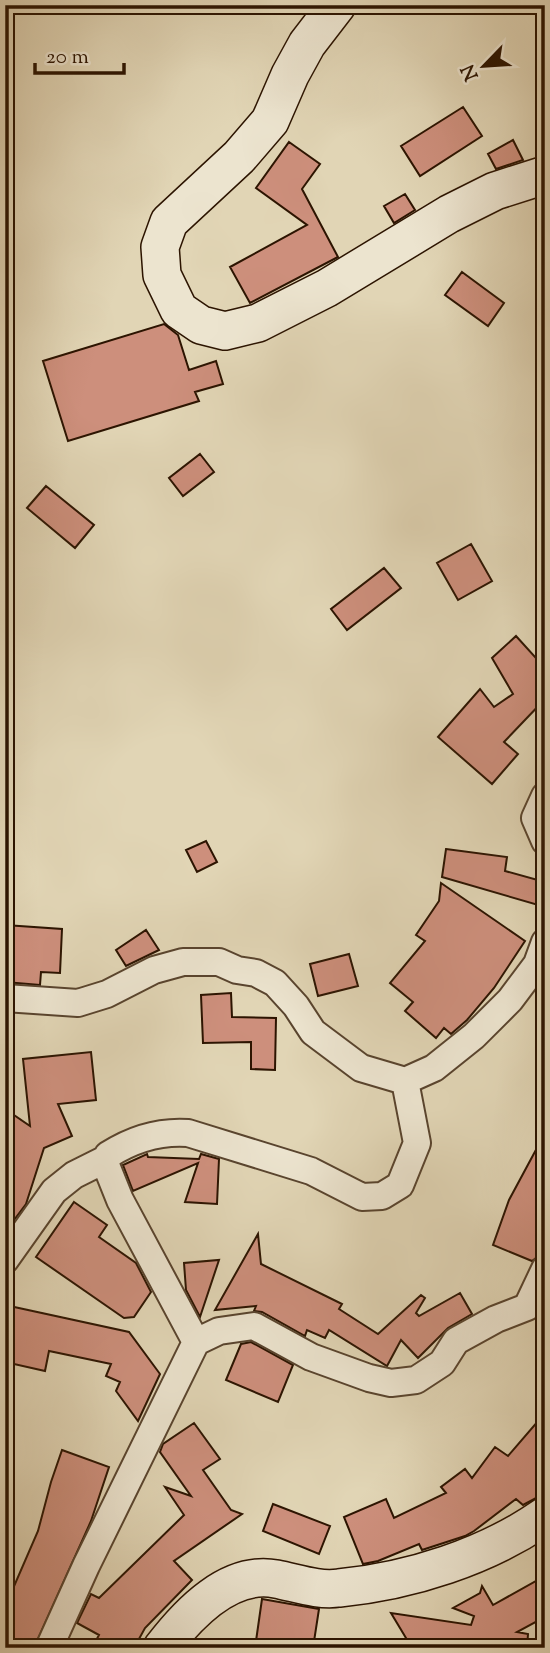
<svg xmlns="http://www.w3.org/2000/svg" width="550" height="1653" viewBox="0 0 550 1653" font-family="'Sorts Mill Goudy',serif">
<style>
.building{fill:#cd8f7c;stroke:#2c1401;stroke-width:2}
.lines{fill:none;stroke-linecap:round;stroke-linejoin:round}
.street-casing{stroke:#59442e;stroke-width:30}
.secondary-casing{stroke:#2c1401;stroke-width:40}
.street{stroke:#ece4cf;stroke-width:26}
.secondary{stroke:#ece4cf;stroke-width:37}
</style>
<rect width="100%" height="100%" fill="#e1d5b5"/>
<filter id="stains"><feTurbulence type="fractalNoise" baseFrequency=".00286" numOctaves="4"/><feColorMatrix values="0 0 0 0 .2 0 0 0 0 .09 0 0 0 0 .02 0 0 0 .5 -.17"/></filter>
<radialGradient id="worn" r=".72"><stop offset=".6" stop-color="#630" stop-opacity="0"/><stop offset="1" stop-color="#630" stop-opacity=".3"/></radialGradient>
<path class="building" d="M463,107L482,136L420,176L401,146Z
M513,140L523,160L496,169L488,154Z
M289,142L320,164L302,189L338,257L250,303L230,267L307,225L256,188Z
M405,194L415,210L394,223L384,206Z
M462,272L504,303L488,326L445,295Z
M164,324L178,335L189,370L216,361L223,384L195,392L199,401L68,441L43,361Z
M200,454L214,472L183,496L169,478Z
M46,486L94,525L75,548L27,508Z
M471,544L492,581L458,600L437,563Z
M384,568L401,588L347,630L331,609Z
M516,636L536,658L545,674V699L504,742L518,754L492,784L438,737L480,689L494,707L513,694L492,658Z
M206,841L217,862L197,872L186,850Z
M446,849L507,857L505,871L545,882V907L442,877Z
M441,883L525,941L494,988L467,1020L451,1034L444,1028L436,1038L405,1011L413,1002L390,983L425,941L416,935L439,901Z
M5,925L62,929L60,973L41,972L40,985L5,982Z
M146,930L159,950L126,966L116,950Z
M349,954L358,986L318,996L310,964Z
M231,993L232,1017L276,1018L275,1070L251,1069V1042L203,1043L201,995Z
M91,1052L96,1100L58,1104L72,1136L44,1148L26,1204L5,1232V1109L30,1126L23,1059Z
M545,1133V1242L540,1255L532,1261L493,1245L509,1200Z
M147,1154L148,1157L199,1159L201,1154L219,1159L217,1204L185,1202L198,1163L133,1191L123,1165Z
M74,1202L107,1225L99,1237L136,1263L151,1292L134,1317L124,1318L36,1257Z
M258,1234L261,1264L342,1304L339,1309L378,1334L421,1295L425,1298L416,1313L419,1316L460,1293L472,1314L448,1328L418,1358L401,1340L387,1366L329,1330L325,1338L307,1330L305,1336L262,1312L254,1311L256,1306L215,1310Z
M219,1260L200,1317L186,1290L184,1263Z
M5,1305L129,1332L160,1374L138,1421L116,1391L120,1382L106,1376L111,1364L49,1351L45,1371L5,1362Z
M251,1342L293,1365L278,1402L226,1380L241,1344Z
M545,1413V1490L540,1496L523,1505L516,1499L474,1531L465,1536L422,1550L419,1544L378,1561L363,1564L344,1517L386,1499L394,1518L446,1493L441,1487L465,1469L472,1478L495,1447L508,1456Z
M194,1423L220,1459L203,1470L231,1510L242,1514L174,1561L192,1580L145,1628L134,1648H92L99,1635L77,1623L91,1594L99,1598L184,1515L165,1487L191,1496L160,1452L163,1444Z
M62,1450L109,1467L91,1521L34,1648H5V1607L38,1531L51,1482Z
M273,1504L330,1526L319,1554L263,1531Z
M545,1576V1617L517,1632L528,1634L527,1648H412L391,1613L471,1625L474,1616L453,1608L480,1593L482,1586L493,1605Z
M262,1599L319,1609L313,1648L256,1641Z"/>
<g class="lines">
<defs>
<path id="street" d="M545,796L535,818L545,841
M5,998L78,1003L107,994L154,970L183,962H219L237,970L256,973L275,983L296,1006L313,1032L361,1068L405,1081L434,1068L474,1036L510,1000L537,964L545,942
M5,1260L54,1191L74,1175L106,1159
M196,1342L120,1200L106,1165L108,1155C133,1139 159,1131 188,1133L311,1171L362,1197L382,1196L400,1185L417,1143L405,1081
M49,1648L86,1566L196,1342L219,1331L254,1326L311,1357L369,1378L391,1383L416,1380L442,1363L456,1341L496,1319L527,1307L545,1269"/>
<path id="secondary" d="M337,5L307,44L290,75L270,121L239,157L169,222L160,247L162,275L179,310L201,325L225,331L258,323L327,288L449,214L495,191L545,175
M162,1648C188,1614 229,1570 276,1579C297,1583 318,1591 339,1588C410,1581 486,1557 545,1516"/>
</defs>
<use href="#street" class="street-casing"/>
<use href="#secondary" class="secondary-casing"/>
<use href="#street" class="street"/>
<use href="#secondary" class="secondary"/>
</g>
<rect width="550" height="1653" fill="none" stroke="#e1d5b5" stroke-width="28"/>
<rect x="7" y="7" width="536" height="1639" fill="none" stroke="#2c1401" stroke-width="3.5"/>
<rect x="14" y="14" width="522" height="1625" fill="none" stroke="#2c1401" stroke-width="2"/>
<g transform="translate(484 66) rotate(245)" stroke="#ece4cf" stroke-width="5" paint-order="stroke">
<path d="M0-5L12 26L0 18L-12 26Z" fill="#2c1401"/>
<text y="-10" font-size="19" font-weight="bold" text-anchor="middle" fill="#2c1401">N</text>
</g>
<path d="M35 63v10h89v-10" fill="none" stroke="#2c1401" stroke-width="3.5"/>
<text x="46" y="63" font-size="21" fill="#2c1401" stroke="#ece4cf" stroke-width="5" paint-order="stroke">20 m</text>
<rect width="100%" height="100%" filter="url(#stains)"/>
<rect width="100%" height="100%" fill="url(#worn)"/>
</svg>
